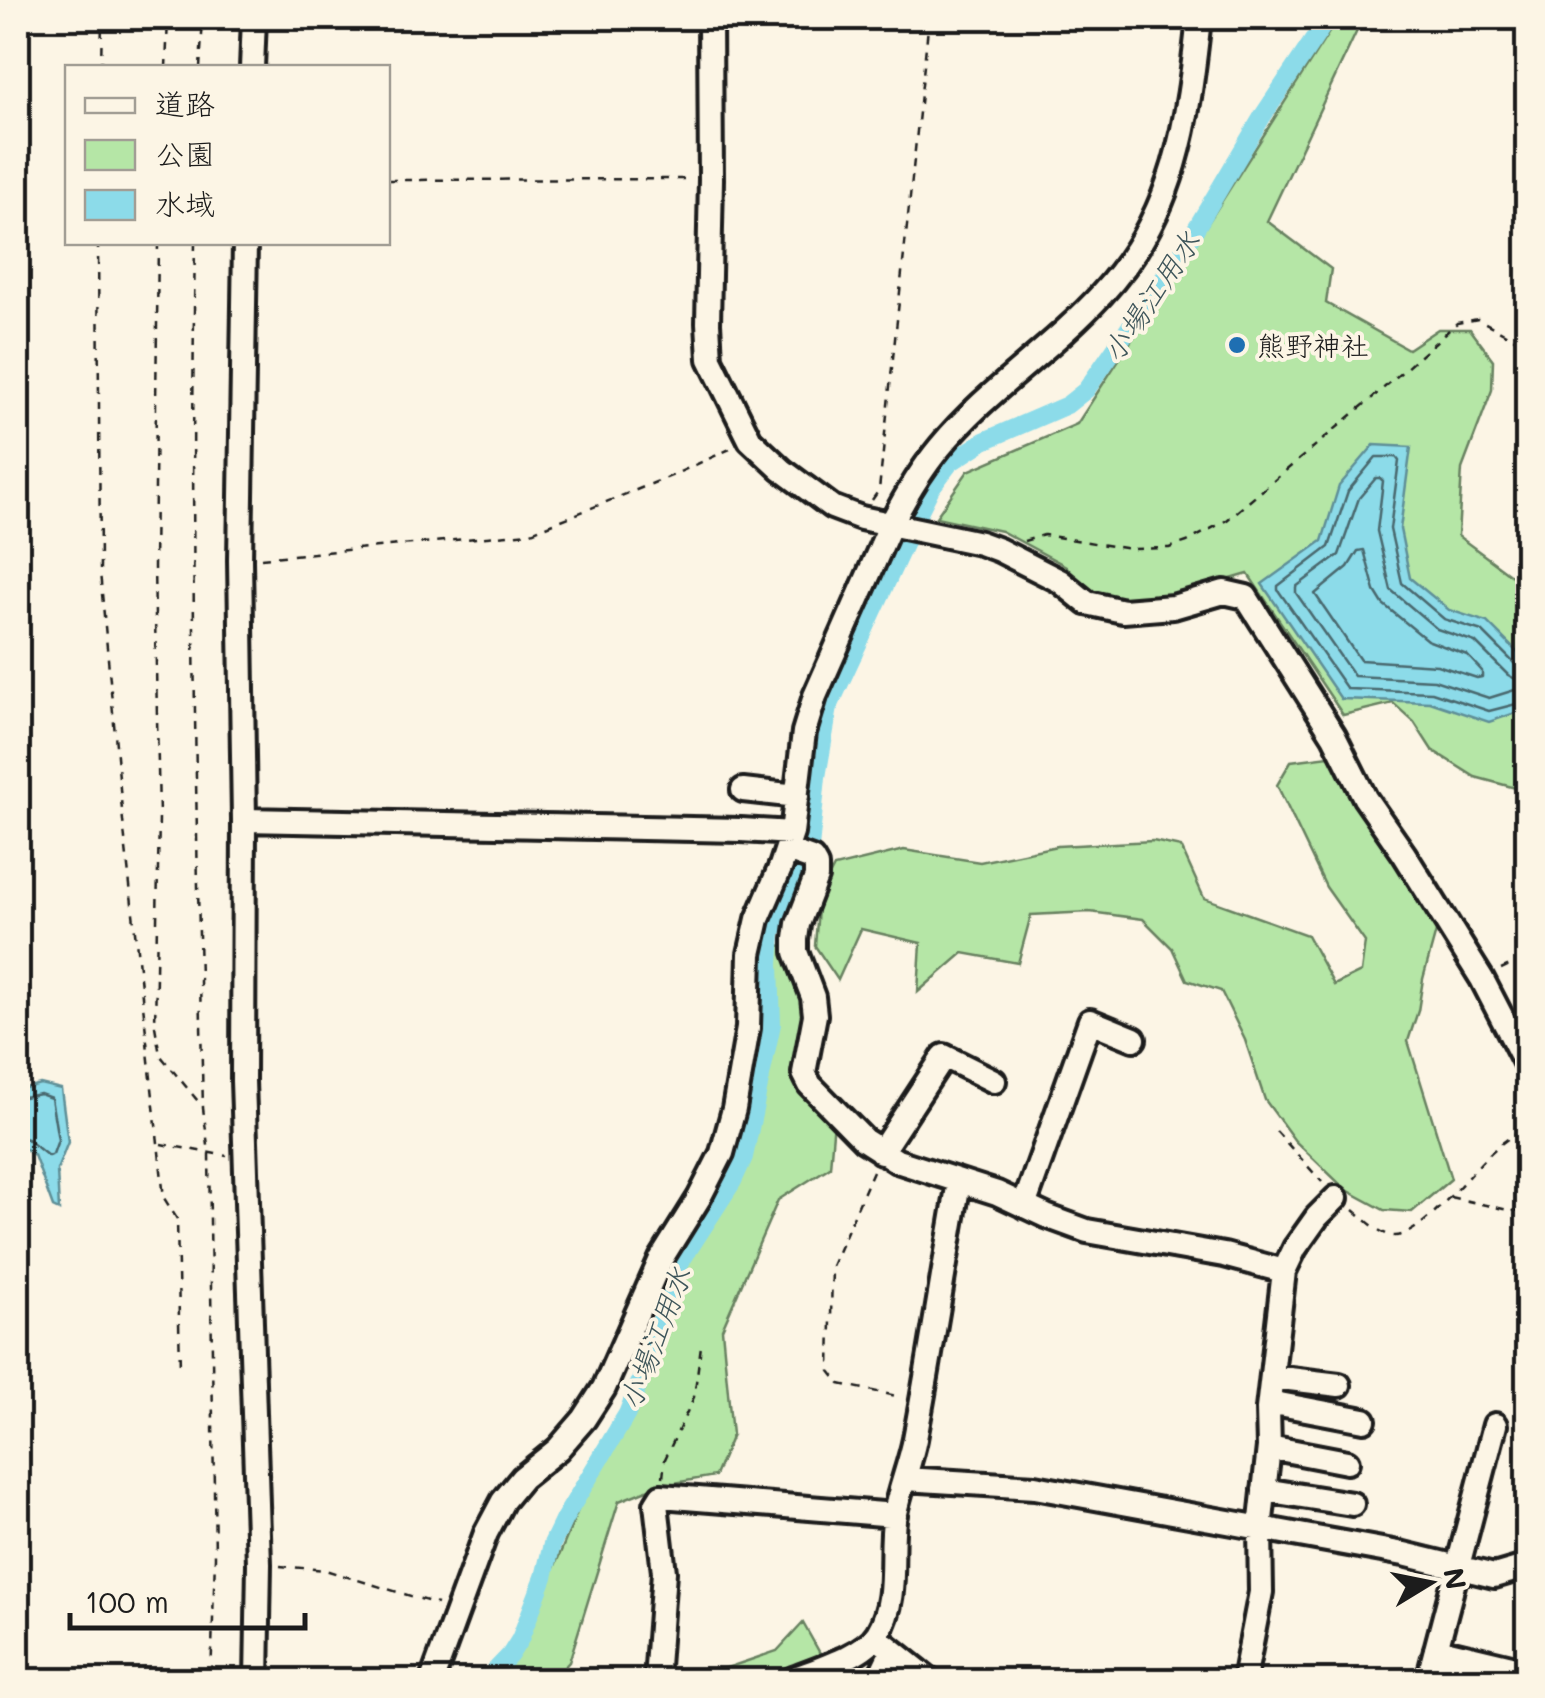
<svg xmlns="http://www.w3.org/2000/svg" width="1545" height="1698" viewBox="0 0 1545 1698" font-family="Mali,'Klee One',sans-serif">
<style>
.green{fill:#b5e6a6;stroke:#688161;stroke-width:2.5}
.water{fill:#8cdbe9;stroke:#5f8f97;stroke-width:2.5}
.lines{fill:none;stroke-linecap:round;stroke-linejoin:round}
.shore{stroke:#49686e;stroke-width:2.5}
.canal{stroke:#8cdbe9;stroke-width:18}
.minor-casing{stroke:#1c1c1c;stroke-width:30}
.path{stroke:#1c1c1c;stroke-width:2.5;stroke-dasharray:8 8;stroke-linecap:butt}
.minor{stroke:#fcf5e5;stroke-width:22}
.poi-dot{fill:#1f6fb2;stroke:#fcf5e5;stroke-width:4}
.labels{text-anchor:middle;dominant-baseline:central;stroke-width:8;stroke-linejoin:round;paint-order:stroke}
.poi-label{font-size:28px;fill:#1c1c1c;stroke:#fcf5e5;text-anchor:start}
.water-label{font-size:30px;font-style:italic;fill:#3e555a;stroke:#fcf5e5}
</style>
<rect width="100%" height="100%" fill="#fcf5e5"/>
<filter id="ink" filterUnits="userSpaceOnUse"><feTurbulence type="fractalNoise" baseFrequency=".01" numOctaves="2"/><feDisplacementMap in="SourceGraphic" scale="20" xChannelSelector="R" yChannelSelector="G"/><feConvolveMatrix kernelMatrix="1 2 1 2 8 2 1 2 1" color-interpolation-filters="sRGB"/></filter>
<g filter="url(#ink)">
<path class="green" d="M1338,18H1363L1267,221L1331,269L1326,303L1408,349L1438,329H1470L1493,360L1492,390L1462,469L1458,536L1527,587V791L1475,777L1432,750L1414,722L1393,703L1343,715L1248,574L1169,597L1093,600L1066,566L1001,531L936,517L968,471L1077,424L1213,215Z
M1329,756L1437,928L1423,979L1418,1011L1408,1041L1451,1179L1412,1212L1384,1210L1345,1189L1295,1141L1265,1100L1245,1040L1221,991L1187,980L1172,948L1143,919L1090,912L1031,915L1018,963L963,953L918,992L921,943L861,929L838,980L815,946L819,896L834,867L904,850L980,862L1057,846L1153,841L1181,847L1204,898L1307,935L1334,985L1361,972L1365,942L1326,887L1277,785L1291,761Z
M774,945L785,946C795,972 805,998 803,1027C801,1044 794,1056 794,1075L834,1120L830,1167L778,1200L722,1329L732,1435L715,1476L657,1486L619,1501L569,1662L552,1680H494L522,1645L586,1491L630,1414L649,1365L682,1269L738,1184L748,1156L777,1015Z
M803,1623L822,1657L767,1680H691L777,1651Z"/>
<path class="water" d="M1374,445L1411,447L1400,529L1410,578L1449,610L1487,622L1527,662V709L1489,722L1430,702L1341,699L1262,584L1322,541L1339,486Z
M40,1084L61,1089L68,1142L57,1170L59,1210L53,1207L34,1155L18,1144V1090Z"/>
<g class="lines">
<path class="shore" d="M1376,478H1380L1383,481L1377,531L1391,590L1437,629L1475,642L1508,675L1519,681L1518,689L1489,698L1434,680L1354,676L1296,593V587L1339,555L1359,498Z
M1364,550L1375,591L1383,604L1427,640L1467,655L1482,671V677L1477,678L1437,665L1360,660L1315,594L1348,567L1358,551Z
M1528,669L1517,666L1482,631L1444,619L1402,583L1390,529L1399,461L1396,457H1376L1348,491L1329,547L1278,586V590L1347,689L1432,692L1489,711L1528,701
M18,1098L40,1094L51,1098L58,1140L53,1154L48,1156L27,1139L18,1137"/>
<path class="canal" d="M917,516L931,488L950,463L984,441L1067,405L1086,390L1182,252L1262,117L1328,18
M810,848L817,777L829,707L908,536
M486,1680L510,1655L520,1639L544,1577L552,1544L564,1519L627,1414L647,1364L678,1266L733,1181L744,1157L772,1024L770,964L772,932L806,865"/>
<defs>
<path id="minor" d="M710,18L711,179L708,323L710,359L750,440L782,470L832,507L861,518L980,543L999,550L1060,581L1087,603L1123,611L1173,607L1224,592L1246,597L1334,736L1365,798L1404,854L1482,979L1528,1068
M252,68L254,18
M245,242L240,560L244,820L243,1081L259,1564L257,1680
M743,790L797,796
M244,820L741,830L792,833
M787,850L812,859L816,866V877L798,924L796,939V952L813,997L815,1015L804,1073L810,1085L864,1140L897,1161L997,1193L1046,1216L1087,1231L1224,1255L1284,1271
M881,1152L944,1056L994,1081
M1024,1206L1090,1021L1134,1039
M1273,1377L1339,1385
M1269,1402L1364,1420
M1269,1447L1347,1462
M905,1479L1035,1487L1404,1554L1494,1576L1528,1566
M1264,1490L1352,1504
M876,1637L930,1680
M1436,1649L1520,1669L1528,1667
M432,1680L486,1533L503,1501L522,1478L558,1449L584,1419L604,1388L661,1259L699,1198L722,1153L734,1109L748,1028L750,954L758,919L781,866L792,833L804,732L815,696L891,524C905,497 920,471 940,447C987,390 1052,349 1102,294C1176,214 1188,121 1199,18
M656,1680L664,1572L656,1504L661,1496L895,1515
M791,1680C815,1670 864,1656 878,1633C900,1597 888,1552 895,1513C900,1488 910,1464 915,1439C931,1353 944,1267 959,1182
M878,1680L892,1651
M1244,1680L1261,1592L1260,1529L1269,1447L1268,1409L1284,1271L1295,1248L1317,1217L1336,1198
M1428,1680L1495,1425"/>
</defs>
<use href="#minor" class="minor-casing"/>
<path class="path" d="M101,68L102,18
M166,68L168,18
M200,68L203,18
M388,180L691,179
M98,242L100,572L123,821L164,1198L177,1219L180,1371
M158,242L154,567L159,816L155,1026L160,1055L202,1106
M195,242C190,531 196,819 203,1108L209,1153L215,1557L211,1680
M872,500L879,490L929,18
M1024,541L1044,535L1131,549L1169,548L1187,542L1227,520L1378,393L1457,323L1478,319L1528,346
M261,558L529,533L671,476L730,449
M1501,969L1528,956
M1276,1131L1322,1182
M161,1144L227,1156
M873,1171L832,1266L830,1371L840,1384L901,1397
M1450,1197L1508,1210L1528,1211
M1354,1210C1364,1218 1380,1235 1394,1236C1422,1238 1473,1167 1495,1149C1505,1140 1517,1133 1528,1125
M663,1477L665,1459L694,1397L701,1346
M280,1566L325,1570L437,1604"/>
<use href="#minor" class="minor"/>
</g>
</g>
<circle class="poi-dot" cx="1237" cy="345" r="10"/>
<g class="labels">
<g class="poi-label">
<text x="1257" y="345">熊野神社</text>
</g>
<g class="water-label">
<text transform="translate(1150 296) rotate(-56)">小場江用水</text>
<text transform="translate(654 1338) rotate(-69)">小場江用水</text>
</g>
</g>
<rect width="1545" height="1698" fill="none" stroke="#fcf5e5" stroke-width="60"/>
<rect x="30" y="30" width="1485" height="1638" fill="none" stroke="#1c1c1c" stroke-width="4" filter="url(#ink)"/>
<rect x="65" y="65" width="325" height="180" fill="#fcf5e5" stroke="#a29e95" stroke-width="2.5"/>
<rect x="85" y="98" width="50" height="15" fill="#fcf5e5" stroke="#a29e95" stroke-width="2.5"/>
<text x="155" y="115" font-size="30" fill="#1c1c1c">道路</text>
<rect x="85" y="140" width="50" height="30" fill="#b5e6a6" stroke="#a29e95" stroke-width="2.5"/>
<text x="155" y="165" font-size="30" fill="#1c1c1c">公園</text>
<rect x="85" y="190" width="50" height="30" fill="#8cdbe9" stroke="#a29e95" stroke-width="2.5"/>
<text x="155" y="215" font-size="30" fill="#1c1c1c">水域</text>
<g transform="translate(1430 1583) rotate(80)" stroke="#fcf5e5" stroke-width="8" paint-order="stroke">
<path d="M0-8L18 38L0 25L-18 38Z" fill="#1c1c1c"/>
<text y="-15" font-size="28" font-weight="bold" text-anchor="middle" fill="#1c1c1c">N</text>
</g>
<path d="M70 1613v15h235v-15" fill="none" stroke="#1c1c1c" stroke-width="5"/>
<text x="85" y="1613" font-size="30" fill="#1c1c1c" stroke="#fcf5e5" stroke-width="8" paint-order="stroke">100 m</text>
</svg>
